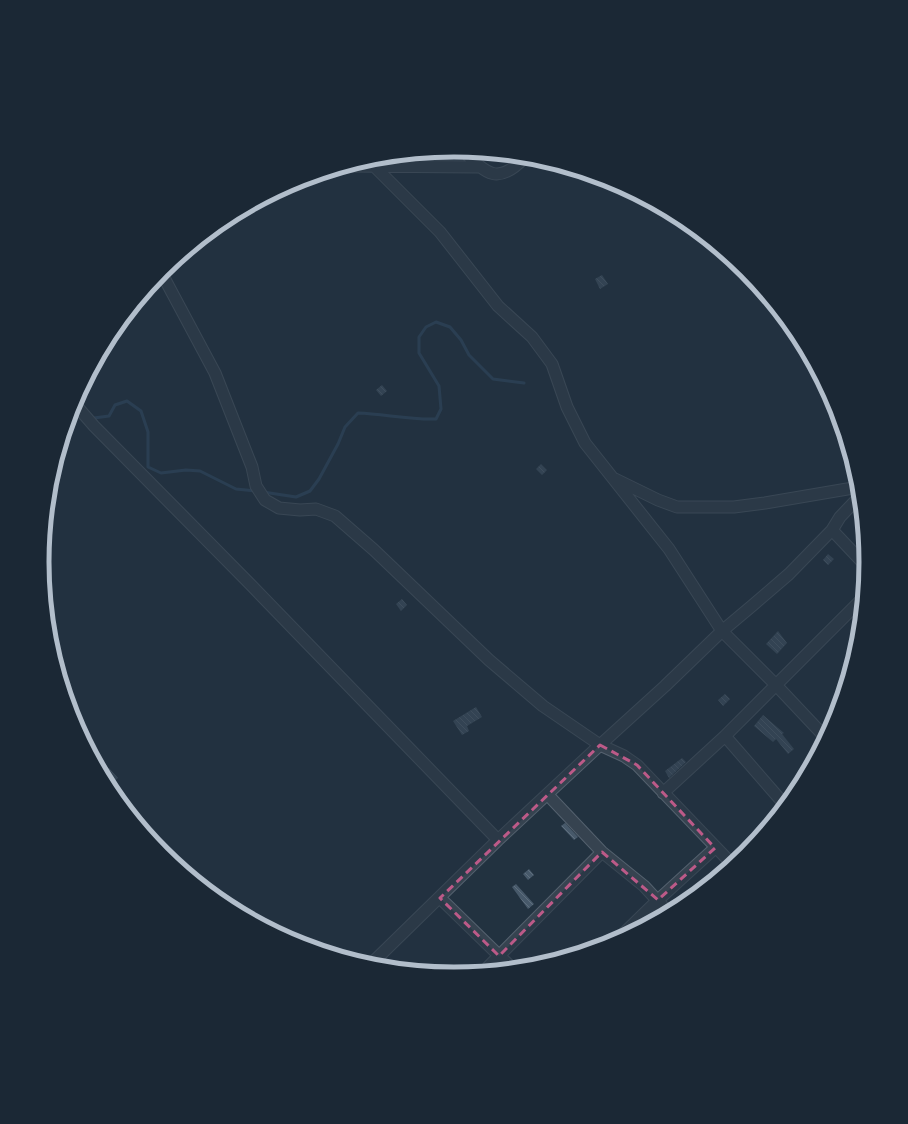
<svg xmlns="http://www.w3.org/2000/svg" width="908" height="1124" viewBox="0 0 908 1124" font-family="'Alegreya Sans',sans-serif">
<style>
.lines{fill:none;stroke-linecap:round;stroke-linejoin:round}
.stream{stroke:#344f69;stroke-width:3}
.building{fill:url(#building-back-hatch)}
.minor-casing{stroke:#54616e;stroke-width:13}
.minor{stroke:#364350;stroke-width:11}
.marked{fill:none;stroke:#bc5a88;stroke-width:3;stroke-dasharray:8 5;stroke-linejoin:round}
.rim{fill:none;stroke:#b2becb;stroke-width:5}
</style>
<defs>
<pattern id="building-back-hatch" width="6" height="6" patternUnits="userSpaceOnUse"><rect width="6" height="6" fill="#47596a"/><path d="M-1 5l2 2M0 0l6 6M5-1l2 2" fill="none" stroke="#5f6f7e"/></pattern>
</defs>
<rect width="100%" height="100%" fill="#223240"/>
<g class="lines">
<path class="stream" d="M71,412L79,414
M91,417L94,418L109,416L115,405L127,401L141,411L148,432V467L161,473L186,470L200,471L236,489L256,491
M263,492L296,497L310,491L319,479L338,444L345,427L358,413C384,414 410,420 436,419L441,409L439,386L419,353V337L426,327L436,322L450,327L461,340L469,355L493,379L524,383"/>
</g>
<path class="building" d="M602,275L608,284L600,289L595,279Z
M382,385L387,391L381,396L376,390Z
M541,464L547,470L542,475L536,469Z
M828,554L834,559L828,565L823,560Z
M402,599L407,605L401,611L396,604Z
M778,631L787,643L777,654L766,644Z
M725,694L730,699L723,706L718,700Z
M476,707L482,717L467,726L469,731L462,735L453,721Z
M763,715L784,733L782,734L794,749L788,754L776,739L773,742L754,726Z
M682,758L686,762L669,778L665,771Z
M109,768L118,778L109,786L102,774Z
M565,823L578,837L574,840L561,826Z
M529,869L534,875L528,880L523,874Z
M516,884L534,904L528,909L512,887Z"/>
<g class="lines">
<defs>
<path id="minor" d="M464,151C486,175 499,185 525,157
M366,160L374,166L440,232L498,306L532,337L552,364L567,407L585,443L669,549L722,631L776,685L825,737
M347,166L479,167
M161,272L215,373L252,467L256,486L265,500L279,508L300,510L316,509L335,516L374,550L489,660L543,706L600,745L665,686L722,631L753,605L789,574L832,530L840,517L860,496
M74,403L94,426L250,584L498,840
M615,479L658,500L677,507H734L765,503L859,487
M832,530L866,566
M725,736L785,805
M663,793L725,736L862,599
M548,795L602,852L644,886L668,912
M440,898L512,968
M618,939L658,900L715,848
M370,965L498,840L600,745L624,756L637,765L732,864
M484,971L602,852"/>
</defs>
<use href="#minor" class="minor-casing"/>
<use href="#minor" class="minor"/>
</g>
<path d="M0 0H908V1124H0ZM600,745L637,765L715,848L658,900L602,852L499,956L440,898Z" fill="#223240" fill-opacity=".55" fill-rule="evenodd"/>
<path class="marked" d="M600,745L637,765L715,848L658,900L602,852L499,956L440,898Z"/>
<path d="M0 0H908V1124H0ZM49 562a405 405 0 1 1 810 0a405 405 0 1 1-810 0Z" fill="#1b2835" fill-rule="evenodd"/>
<path class="rim" d="M49 562a405 405 0 1 1 810 0a405 405 0 1 1-810 0Z"/>
</svg>
